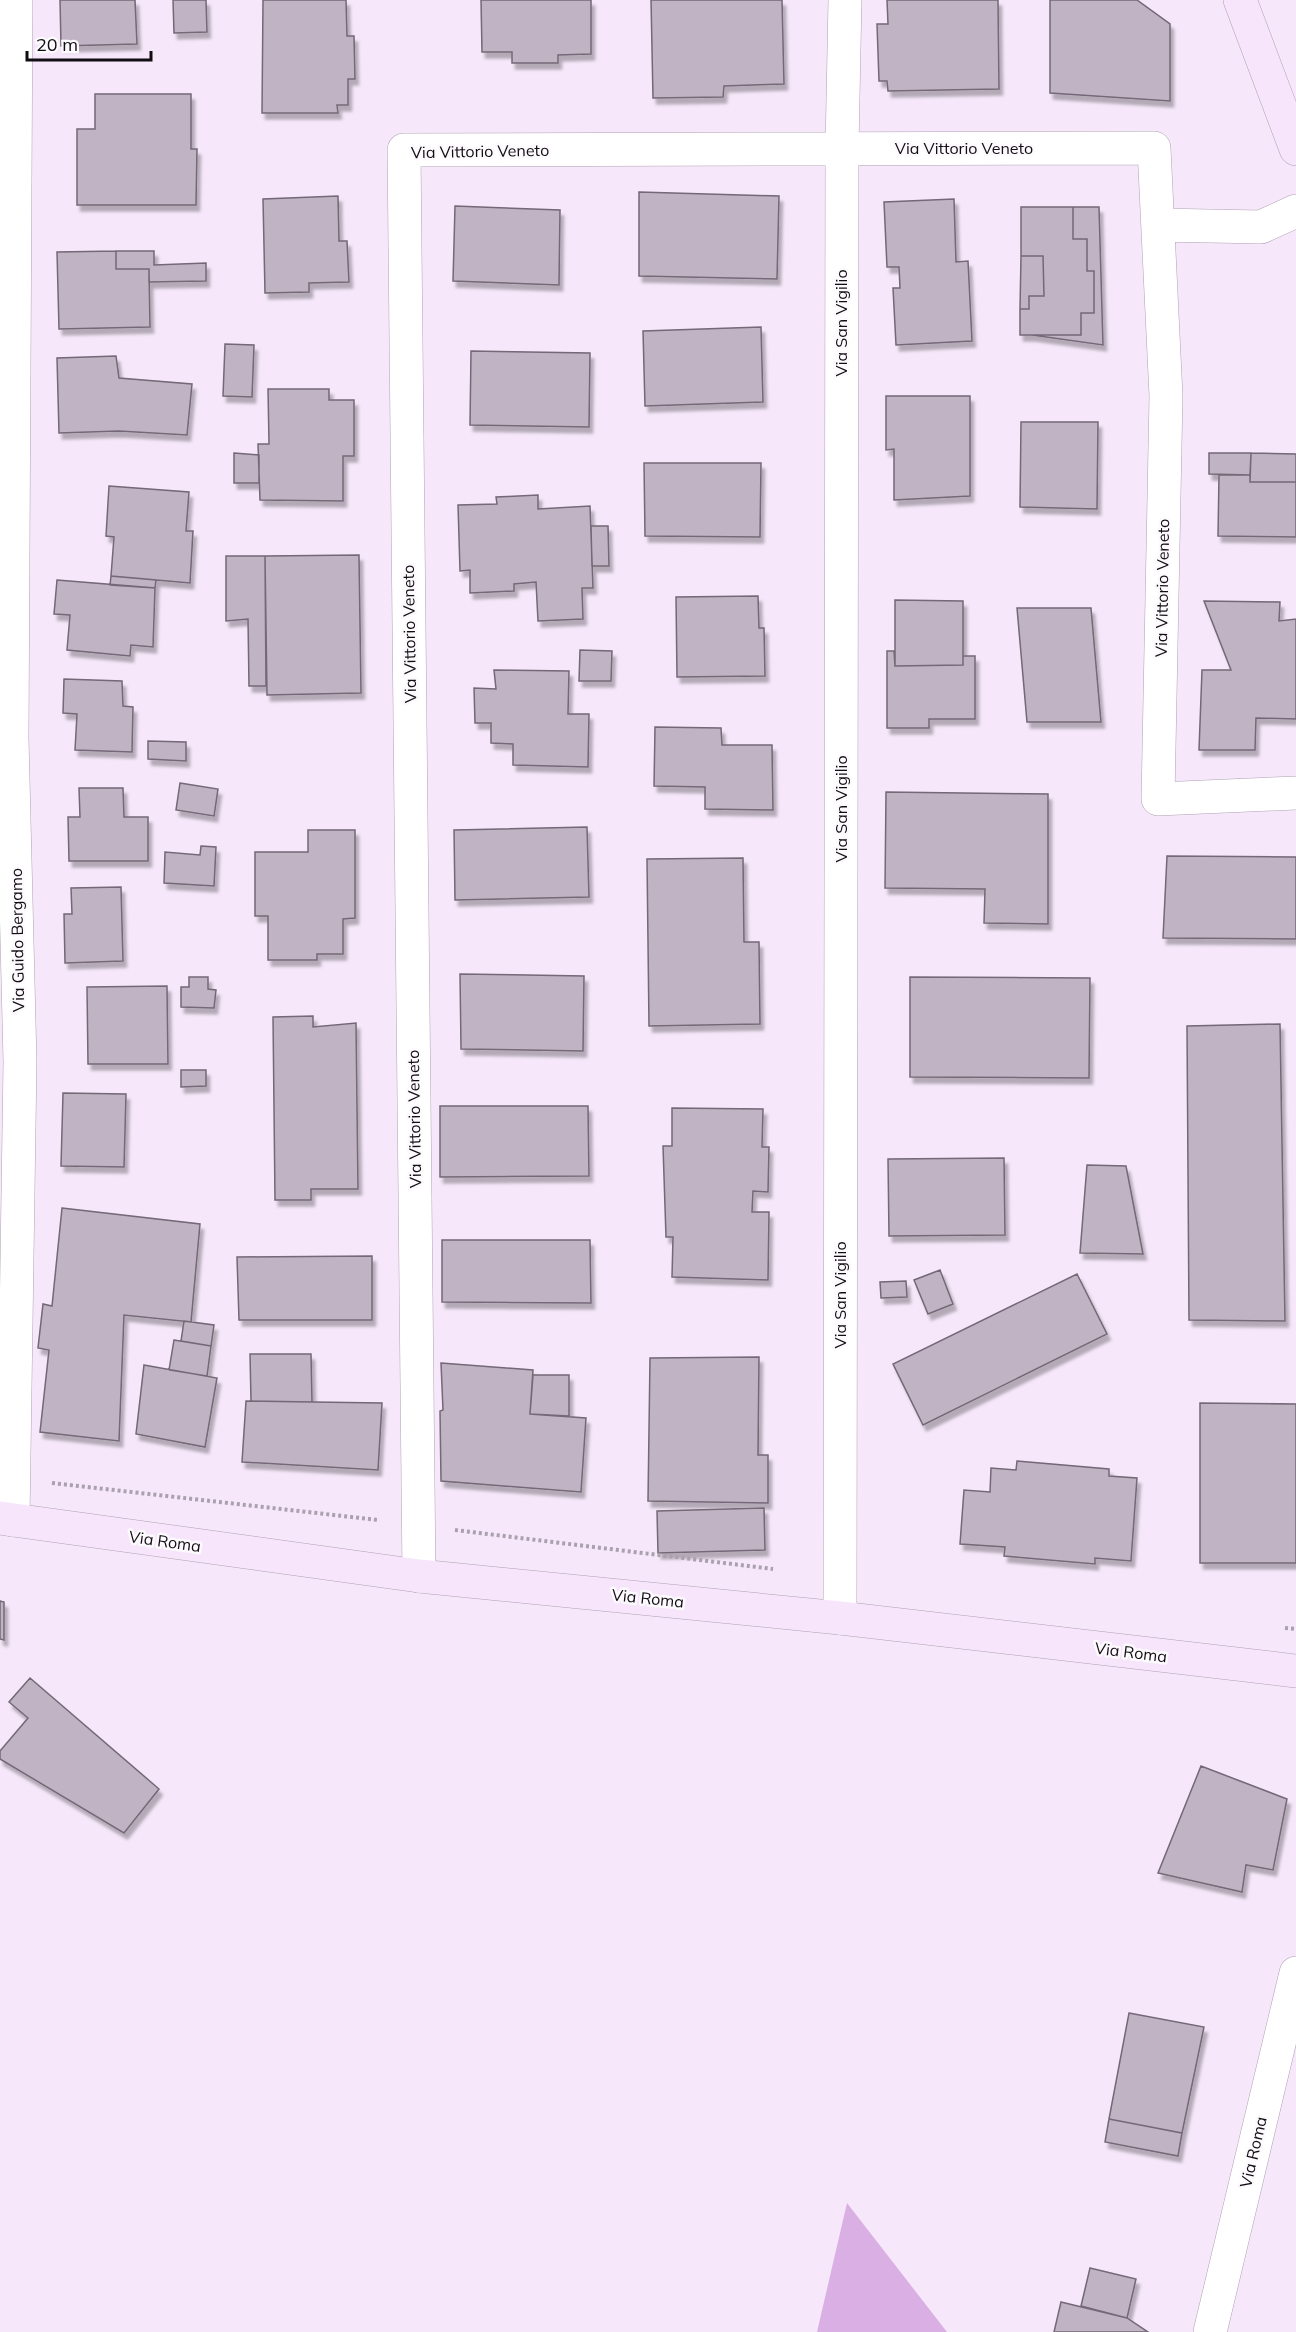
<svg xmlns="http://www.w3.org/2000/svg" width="1296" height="2332" viewBox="0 0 1296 2332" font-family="Mulish,sans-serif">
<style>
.green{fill:#daafe4}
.building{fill:#c0b3c3;stroke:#746877;stroke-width:1.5;filter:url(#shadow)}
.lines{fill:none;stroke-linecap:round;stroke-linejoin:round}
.street-casing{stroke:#afa2b3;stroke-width:34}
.secondary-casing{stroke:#afa2b3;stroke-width:34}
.path{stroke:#aba0ae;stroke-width:4;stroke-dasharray:3 3;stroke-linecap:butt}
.street{stroke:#fff;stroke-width:33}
.secondary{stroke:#f7e5fc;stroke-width:33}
.labels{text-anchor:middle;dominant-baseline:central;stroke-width:5;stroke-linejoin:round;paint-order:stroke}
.street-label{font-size:16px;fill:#120d13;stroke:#fcfafd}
</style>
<defs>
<filter id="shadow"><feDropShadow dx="3.5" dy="6" stdDeviation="1.5" flood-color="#0004"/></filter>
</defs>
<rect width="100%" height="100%" fill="#f6e8fa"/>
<path class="green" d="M847,2203L947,2332H817Z"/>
<path class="building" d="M60,0H135L137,44L61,46Z
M173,0H206L207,32L174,33Z
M263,0H346L347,36H354L355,79H348V105H337L338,113H262Z
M481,0H591V54L558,55V63H512V52H482Z
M651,0H782L784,84L724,86L723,97L653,98Z
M887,0H998L999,89L888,91L887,81H879L877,24H888Z
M1050,0H1137L1170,24V101L1050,93Z
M95,94H191V149H197L196,205H77V129H95Z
M639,192L779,196L777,279L639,276Z
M338,196L339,241H347L349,282L309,283V292L265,293L263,199Z
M954,199L956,262L968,261L972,341L896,345L893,288H900L899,267H887L884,202Z
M455,206L560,210L559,285L453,281Z
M1021,207H1073V239H1087V271H1094V313H1081V335H1020V309H1029V296H1044L1043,256H1021Z
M1073,207H1099L1103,345L1032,335H1081V313H1094V271H1087V239H1073Z
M116,251V269H149L150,327L59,329L57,252Z
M116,251H154V265L206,263V281L149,282V269H116Z
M1021,256H1043L1044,296H1029V309H1020Z
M761,327L763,402L645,406L643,331Z
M225,344L254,345L252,397L223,396Z
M471,351L590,353L589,427L470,425Z
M116,356L119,378L192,384L187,435L119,431L59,433L57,358Z
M268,389H329V400H354V456H343V501L260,500L258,444H269Z
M886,396H970V496L894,500V449L886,450Z
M1021,422H1098L1097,509L1020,507Z
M234,453L259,455V483H234Z
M1209,453H1251L1250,475L1209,474Z
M1251,453L1296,454V482H1250Z
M644,463H761L760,537L645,536Z
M1219,475H1250V482H1296V537L1218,536Z
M109,486L189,492L186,531H193L190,583L111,576L114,537L106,536Z
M538,495V509L590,506L593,588H582L583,619L538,621L536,582L514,584V591L470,593V570L460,571L458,505L497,504L496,497Z
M591,526H608L609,566H592Z
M359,555L361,693L267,695L265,556Z
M226,556H265L266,686H249L248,619L226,621Z
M111,576L156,580L155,588L110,585Z
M57,580L155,588L153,647L131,645L130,656L67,650L70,615L54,614Z
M758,596L759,628H764L765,676L677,677L676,597Z
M895,600L963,601V665L895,666Z
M1204,601L1280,602L1279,621L1296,619V719L1256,718L1255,750H1199L1202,670H1231Z
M1017,608H1091L1101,722H1027Z
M580,650L612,651L611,681H579Z
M887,651H894L895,666L963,665V656H975V719H929V728H887Z
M494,670L569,671L568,714H589L588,767L513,765V744L491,743V723H475L474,688L496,689Z
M64,679L122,681L123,706L133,707L132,752L75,750L77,714L63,713Z
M655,727L721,728L722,745H772L773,810L705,809V787L654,786Z
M148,741L186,742V761L148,759Z
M180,783L218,789L214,816L176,810Z
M79,788H123L124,817H148V861H69L68,817H80Z
M886,792L1048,794V924L984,923L985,889L885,888Z
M587,827L589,897L455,900L454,830Z
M308,830H355V918L343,919V954H317V960H268V916H255V852H308Z
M201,846L216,847L214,886L164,883L165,852L200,855Z
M1167,856L1296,857V939L1163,938Z
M743,858L744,942H759L760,1024L649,1026L647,859Z
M121,887L123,961L65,963L64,914H72L71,888Z
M460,974L584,976L583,1051L461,1049Z
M189,977H208V989L216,990L214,1008L181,1007V987H189Z
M910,977L1090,978L1089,1078L910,1077Z
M167,986L168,1064H88L87,987Z
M313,1016V1027L356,1023L358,1189H311V1200H275L273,1017Z
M1280,1024L1285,1321L1189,1320L1187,1026Z
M181,1070H206V1086L181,1087Z
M63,1093L126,1094L124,1167L61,1166Z
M440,1106H588L589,1176L440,1177Z
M672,1108L763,1109L762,1147H769L768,1192L753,1191L752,1212H769L768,1280L672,1277L673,1237H666L663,1146H672Z
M1004,1158L1005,1235L889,1236L888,1159Z
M1087,1165L1126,1166L1143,1254L1080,1253Z
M62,1208L200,1224L191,1322L124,1315L119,1441L40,1432L49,1350L38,1348L43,1304L52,1306Z
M442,1240H590L591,1303L442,1302Z
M372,1256V1320H239L237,1257Z
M940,1270L953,1304L928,1314L914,1280Z
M1077,1274L1107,1334L923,1425L893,1364Z
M906,1281L907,1297L881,1298L880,1282Z
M184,1321L214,1325L211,1346L181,1341Z
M174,1340L211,1346L207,1376L169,1370Z
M250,1354H311L312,1402L251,1401Z
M759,1357L758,1455H768V1503L648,1501L650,1358Z
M441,1363L533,1370L530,1414L586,1418L581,1492L441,1481L440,1411L443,1410Z
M144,1365L217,1378L205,1447L136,1434Z
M533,1375H569V1416L530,1414Z
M246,1401L382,1403L378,1470L242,1462Z
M1200,1403L1296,1404V1563H1200Z
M1017,1461L1109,1469V1476L1137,1478L1131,1561L1095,1558V1564L1004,1556L1005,1547L960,1544L964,1490L990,1492L991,1468L1016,1470Z
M764,1508L765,1550L658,1553L657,1511Z
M0,1601L4,1602V1640L0,1639Z
M30,1678L159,1789L124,1833L0,1759V1751L28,1718L9,1702Z
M1201,1766L1287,1799L1273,1870L1246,1865L1242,1892L1158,1873Z
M1129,2013L1204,2027L1182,2133L1109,2119Z
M1109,2119L1182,2133L1178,2156L1105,2142Z
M1090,2268L1136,2279L1127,2318L1081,2306Z
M1061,2302L1127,2318L1148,2332H1054Z"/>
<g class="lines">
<defs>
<path id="street" d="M1158,225L1261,227L1296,211
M13,1520L20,1062L12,738L16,0
M419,1576L404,150L1154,148L1166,396L1158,799L1296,793
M840,1618L842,148L845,0
M1210,2332L1296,1973"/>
<path id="secondary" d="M1240,0L1296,149
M0,1518L419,1576L840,1618L1296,1671"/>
</defs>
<use href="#street" class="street-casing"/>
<use href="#secondary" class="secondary-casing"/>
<path class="path" d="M52,1483L378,1520
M455,1530L773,1569
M1285,1628L1296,1629"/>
<use href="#street" class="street"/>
<use href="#secondary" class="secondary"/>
</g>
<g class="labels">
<g class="street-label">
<text x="964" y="148">Via Vittorio Veneto</text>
<text transform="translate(480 151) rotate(-1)">Via Vittorio Veneto</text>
<text transform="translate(841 323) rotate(-90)">Via San Vigilio</text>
<text transform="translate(1162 588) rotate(-89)">Via Vittorio Veneto</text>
<text transform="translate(409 634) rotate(-91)">Via Vittorio Veneto</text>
<text transform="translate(841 809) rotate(-90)">Via San Vigilio</text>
<text transform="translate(17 940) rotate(-91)">Via Guido Bergamo</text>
<text transform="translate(414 1119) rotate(-91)">Via Vittorio Veneto</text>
<text transform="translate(840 1295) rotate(-90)">Via San Vigilio</text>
<text transform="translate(165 1541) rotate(8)">Via Roma</text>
<text transform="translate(648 1598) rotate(6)">Via Roma</text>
<text transform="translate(1131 1652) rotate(7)">Via Roma</text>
<text transform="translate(1253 2152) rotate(-77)">Via Roma</text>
</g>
</g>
<path d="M27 51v9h124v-9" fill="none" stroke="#120d13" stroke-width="3"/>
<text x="36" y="51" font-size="18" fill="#120d13" stroke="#fcfafd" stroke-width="4.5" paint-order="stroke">20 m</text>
</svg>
